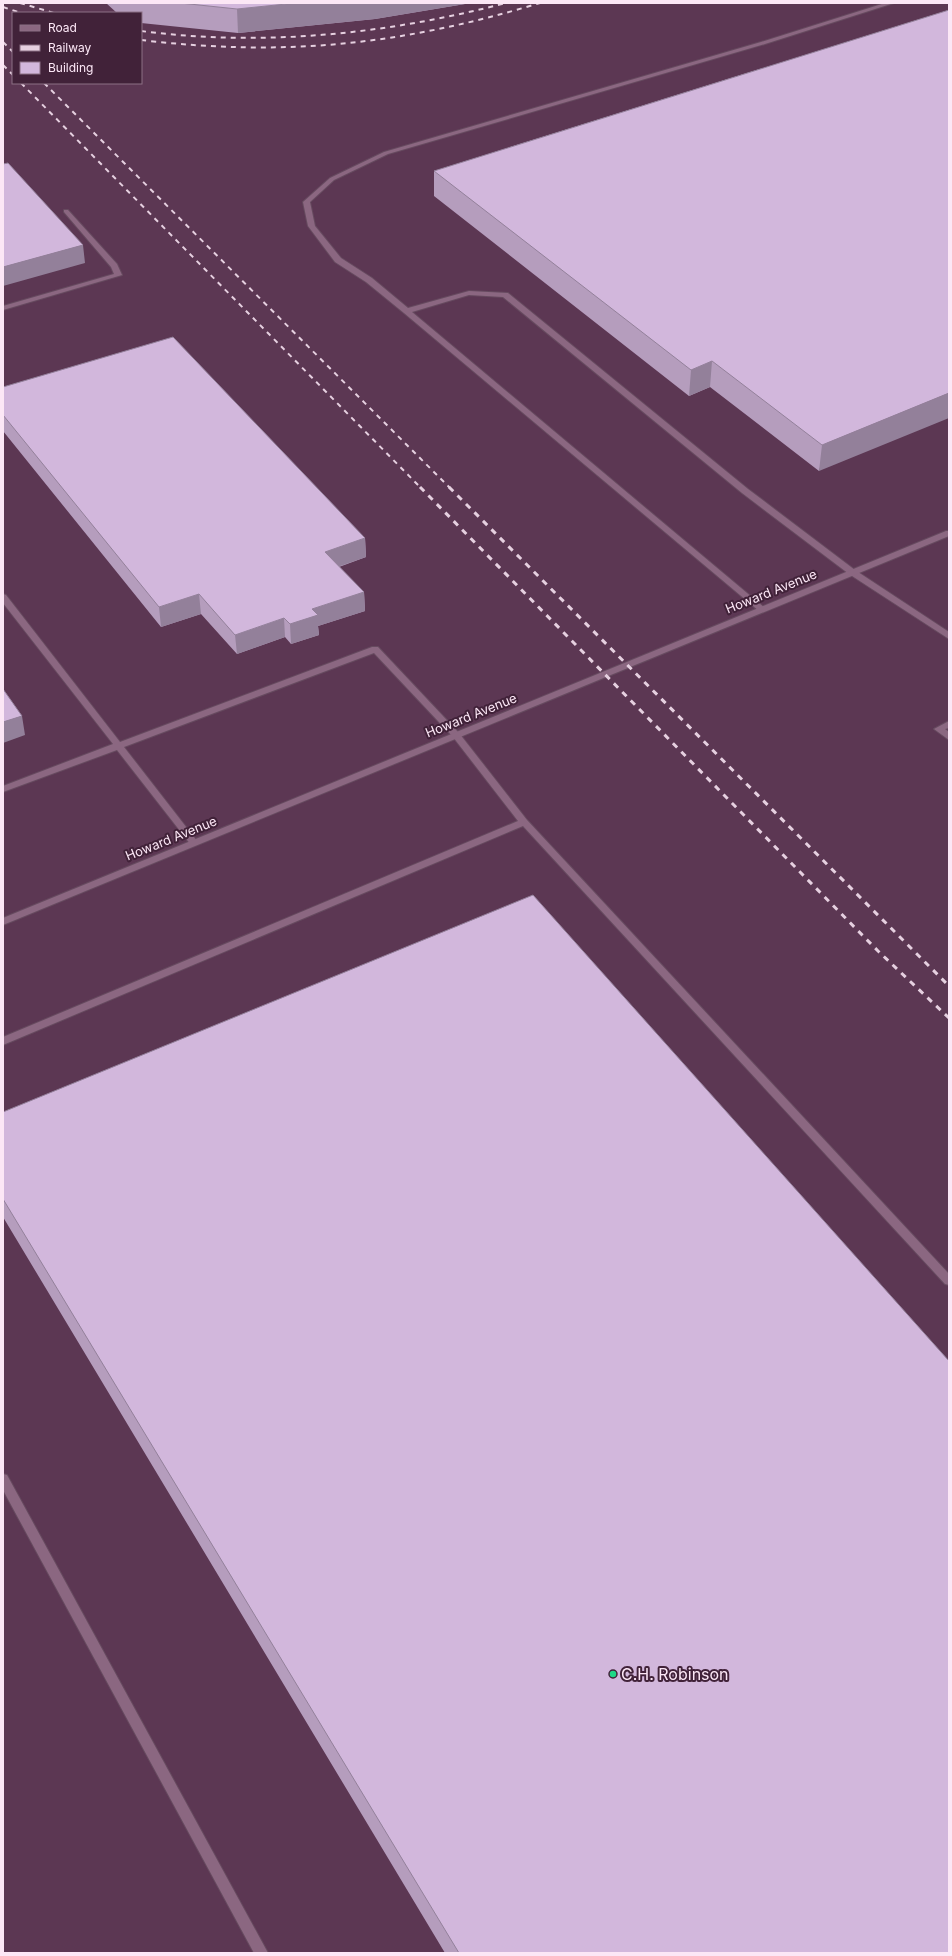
<svg xmlns="http://www.w3.org/2000/svg" width="952" height="1956" viewBox="0 0 952 1956" font-family="Inter,sans-serif">
<style>
.built{fill:#5c3753;fill-rule:evenodd}
.lines{fill:none;stroke-linecap:round;stroke-linejoin:round}
.lane-casing{stroke:#664a5f;stroke-width:2}
.street-casing{stroke:#664a5f;stroke-width:2}
.lane{fill:#8b6781;fill-rule:evenodd}
.street{fill:#8b6781;fill-rule:evenodd}
.rail-far1{stroke:#e6d0e0;stroke-width:2;stroke-dasharray:5 5;stroke-linecap:butt}
.rail{stroke:#e6d0e0;stroke-width:3;stroke-dasharray:6 6;stroke-linecap:butt}
.wall{fill:#b59dbd}
.shaded-wall{fill:#93809a}
.building{fill:#d2b7dc;stroke:#93809a}
.poi-dot{fill:#1fd887;stroke:#412239;stroke-width:1.5}
.labels{text-anchor:middle;dominant-baseline:central;stroke-width:4;stroke-linejoin:round;paint-order:stroke}
.street-label{font-size:13px;fill:#fce7f6;stroke:#412239}
.near-poi-label{font-size:16px;fill:#fce7f6;stroke:#412239;text-anchor:start}
</style>
<rect width="100%" height="100%" fill="#4c2c43"/>
<path class="built" d="M3,3H949V1953H3ZM13,13H141V83H13Z"/>
<g class="lines">
<defs>
<path id="lane" d="M885,3H894L765,44L388,154L334,180L310,202L315,226L341,258L372,278L408,308L469,291L508,293L748,489L855,570L949,632V639L849,574L742,493L503,297L469,295L412,312L766,609L762,612L759,611L404,313L366,282L335,262L308,226L303,202L330,178L384,152L761,42Z
M64,210H68L117,264L122,275L3,310V306L114,274L111,267L64,212Z
M3,594L6,595L120,742L372,647H378L459,733L527,820L949,1274V1285L945,1284L523,826L3,1045V1037L518,821L453,737L374,653L124,747L197,841L199,843L197,845H191L117,750L3,792V786L113,744L3,603Z
M949,721V728L945,729L949,732V740L934,729Z
M3,1474L7,1475L268,1953H254L3,1490Z"/>
<path id="street" d="M946,531H949V536L3,925V918Z"/>
</defs>
<use href="#lane" class="lane-casing"/>
<use href="#street" class="street-casing"/>
<use href="#lane" class="lane"/>
<use href="#street" class="street"/>
<path class="rail-far1" d="M20,3L54,13
M3,7L21,13
M141,31C264,47 387,34 506,3
M141,40C285,57 401,45 540,3
M3,42L13,52
M3,65L13,75
M21,83L421,488
M44,83L450,488"/>
<path class="rail" d="M420,487L878,951L949,1018
M449,487L949,986"/>
</g>
<path class="wall" d="M106,3H471L375,19L238,33L141,23V13H117Z
M949,10L819,471L710,387L689,396L434,196V171Z
M3,387L365,538L366,557L339,567L364,592L365,611L318,626L319,635L291,644L285,637L237,654L201,614L161,627L3,431Z
M3,1112L949,1953H445L3,1217Z"/>
<path class="shaded-wall" d="M296,3H471L375,19L238,33L237,9Z
M83,245L85,263L3,286V267Z
M712,361L710,387L689,396L691,370Z
M949,393V418L819,471L822,445Z
M365,538L366,557L326,571L325,552Z
M364,592L365,611L318,626L319,635L291,644L290,624L312,609Z
M199,594L201,614L161,627L159,607Z
M284,618L285,637L237,654L235,635Z
M22,716L25,735L3,743V722Z"/>
<path class="building" d="M180,3H296L237,9Z
M949,10V393L822,445L712,361L691,370L434,171Z
M8,163L83,245L3,267V164Z
M173,337L365,538L325,552L364,592L312,609L318,615L290,624L284,618L235,635L199,594L159,607L3,415V387Z
M3,689L22,716L3,722Z
M533,895L949,1361V1953H459L3,1199V1112Z"/>
<circle class="poi-dot" cx="613" cy="1674" r="4"/>
<g class="labels">
<g class="street-label">
<text transform="translate(771 591) rotate(-22)">Howard Avenue</text>
<text transform="translate(471 715) rotate(-22)">Howard Avenue</text>
<text transform="translate(171 838) rotate(-22)">Howard Avenue</text>
</g>
<g class="near-poi-label">
<text x="621" y="1674">C.H. Robinson</text>
</g>
</g>
<rect width="952" height="1956" fill="none" stroke="#fce7f6" stroke-width="8"/>
<rect x="12" y="12" width="130" height="72" fill="#412239" stroke="#8c7185"/>
<rect x="20" y="25" width="20" height="6" fill="#8b6781" stroke="#8c7185"/>
<text x="48" y="32" font-size="12" fill="#fce7f6">Road</text>
<rect x="20" y="45" width="20" height="6" fill="#e6d0e0" stroke="#8c7185"/>
<text x="48" y="52" font-size="12" fill="#fce7f6">Railway</text>
<rect x="20" y="62" width="20" height="12" fill="#d2b7dc" stroke="#8c7185"/>
<text x="48" y="72" font-size="12" fill="#fce7f6">Building</text>
</svg>
